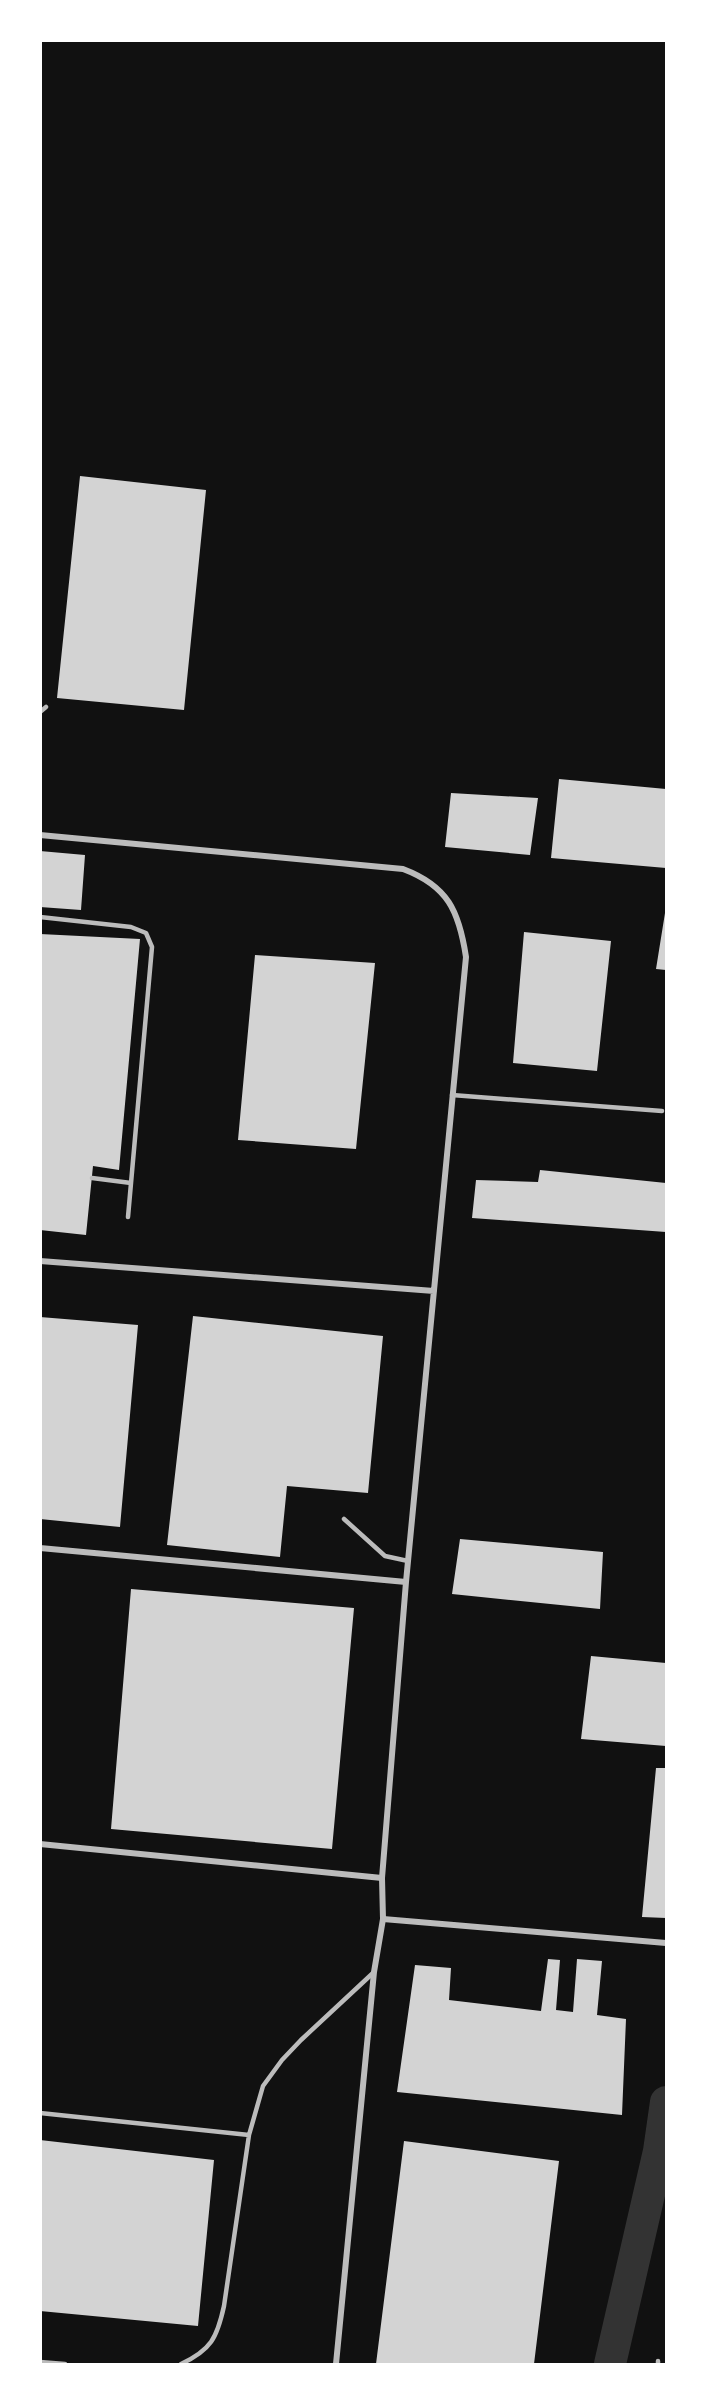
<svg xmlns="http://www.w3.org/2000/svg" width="707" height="2405" viewBox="0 0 707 2405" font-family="'PT Sans Narrow',sans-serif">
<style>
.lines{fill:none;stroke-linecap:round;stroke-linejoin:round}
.river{stroke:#333;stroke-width:32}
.building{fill:#d3d3d3}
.service{stroke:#bcbcbc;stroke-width:4.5}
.minor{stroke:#bcbcbc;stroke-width:6}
</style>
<rect width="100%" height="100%" fill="#111"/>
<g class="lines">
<path class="river" d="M610,2364L659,2151L666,2102"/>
</g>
<path class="building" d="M80,476L206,490L184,710L57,698Z
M559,779L666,789V868L551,858Z
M451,793L538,798L530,855L445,847Z
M40,851L85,855L81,910L40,907Z
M665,913H666V970L656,969Z
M524,932L611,941L597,1071L513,1063Z
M40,934L140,939L119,1170L93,1166L86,1235L40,1230Z
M255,955L375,963L356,1149L238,1140Z
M540,1170L666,1183V1232L472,1218L476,1180L538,1182Z
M193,1316L383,1336L368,1493L287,1486L280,1557L167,1545Z
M40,1317L138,1325L120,1527L40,1519Z
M460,1539L603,1552L600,1609L452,1594Z
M131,1589L354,1608L332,1849L111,1829Z
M591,1656L666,1663V1746L581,1739Z
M656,1768H666V1918L642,1917Z
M548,1959L560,1960L556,2010L573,2012L577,1959L602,1961L597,2015L626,2019L622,2115L397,2092L415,1965L451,1968L449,2000L541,2011Z
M40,2140L214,2160L198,2326L40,2311Z
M404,2141L559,2161L534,2364H376Z"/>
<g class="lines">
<path class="service" d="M40,712L46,707
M40,917L131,927L146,933L152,947L128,1217
M452,1095L662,1111
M92,1178L131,1183
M344,1519L385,1556L408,1561
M40,2113L249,2135
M40,2362L65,2364
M181,2364C211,2350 217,2338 224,2306L249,2135L263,2086L282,2060L301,2040L373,1973
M658,2364V2361"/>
<path class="minor" d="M40,835L403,869C448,886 459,911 466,957L406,1582L382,1878L383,1919L374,1972L336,2364
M40,1261L434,1291
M40,1548L406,1582
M40,1844L382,1878
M383,1919L666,1943"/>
</g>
<rect width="707" height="2405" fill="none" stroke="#ffffff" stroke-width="84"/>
</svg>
